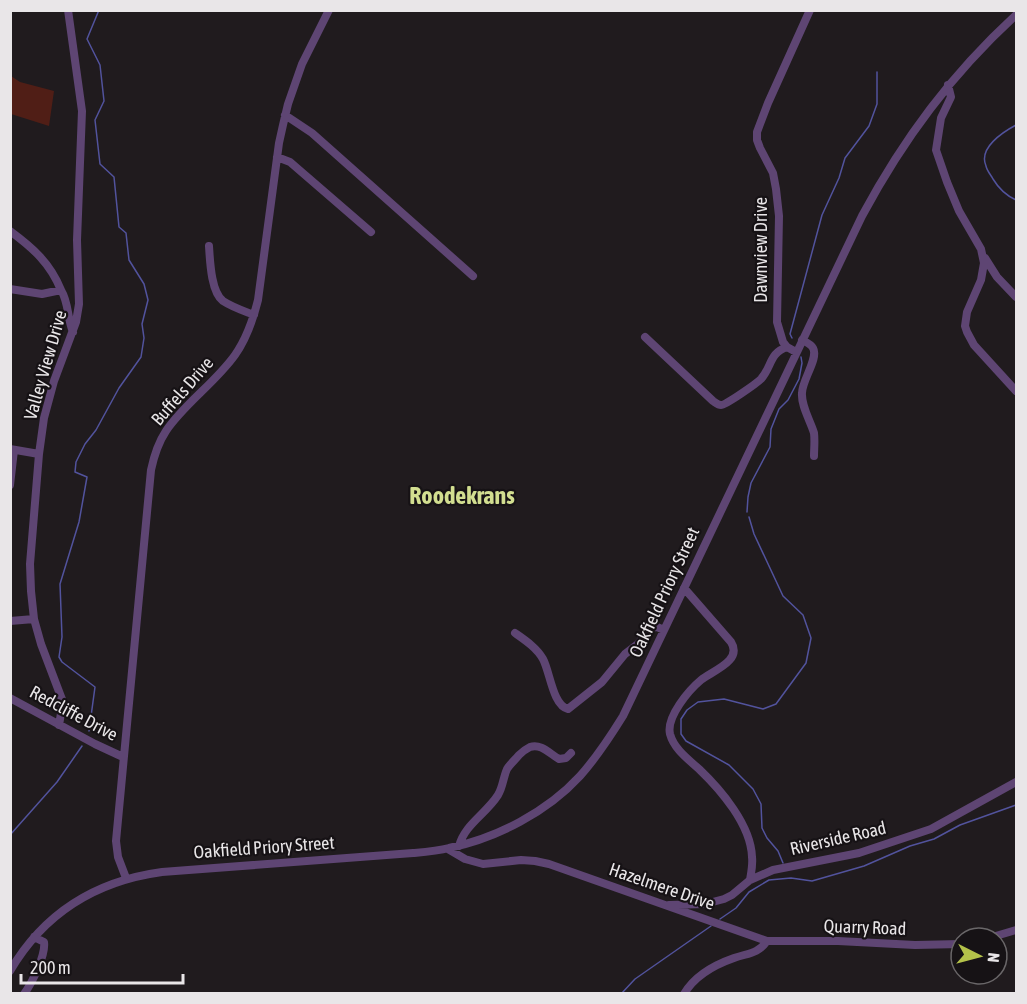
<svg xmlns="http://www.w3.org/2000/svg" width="1027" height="1004" viewBox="0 0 1027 1004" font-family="'Asap Condensed',sans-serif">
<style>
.green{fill:#501e16}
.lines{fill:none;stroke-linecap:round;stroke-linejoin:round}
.stream{stroke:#52539d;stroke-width:1.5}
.minor{stroke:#5e4573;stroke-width:8}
.labels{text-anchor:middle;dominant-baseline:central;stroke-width:4.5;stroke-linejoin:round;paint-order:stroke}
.street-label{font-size:18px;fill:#e9e6e8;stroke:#161215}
.district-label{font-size:24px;font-weight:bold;fill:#d2de90;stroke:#161215}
</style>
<rect width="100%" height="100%" fill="#201b1e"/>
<path class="green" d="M11,76L20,82L54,91L49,126L11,114Z"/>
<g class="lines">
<path class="stream" d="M1016,125C1003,132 978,148 986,166C987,171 991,175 993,179C999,189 1005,195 1016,200
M792,338L790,334L822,215L839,178L845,158L869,126L877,104V72
M747,512L748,497L751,483L770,447L771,429L779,409L788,400L799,379L802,363L801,357
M749,517L754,534L783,596L803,615L811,638L806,663L776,704L763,709L724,699L698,702L687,710L681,719V734L686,741L729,765L753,789L761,804L762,828L767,838L778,851L783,863
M89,731L95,687L62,662L59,657L62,637L60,584L79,522L87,477L75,472L76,462L85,444L96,430L119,388L141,357L144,338L142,324L148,300L144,284L129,260L126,233L119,227L114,177L100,164L95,120L104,101L100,65L87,39L99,10
M10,835L57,782L82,746
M720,919L736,908L749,892L769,880L791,878L812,881L864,866L910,846L934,839L960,825L1016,805
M621,994L635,979L711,926"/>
<path class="minor" d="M948,85L951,97L941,118L936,150L947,182L959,211L981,249L984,263L981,280L967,312L965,326L967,332L974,345L1016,391
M285,115L312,133L473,276
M277,157L290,162L371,232
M10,231C33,248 50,263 61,290
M209,246C210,261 211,292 223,301C232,307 244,311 254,315
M985,258L997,277L1016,297
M10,289L42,294L61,290C69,303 67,318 73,332
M645,337L713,401C716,403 718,405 721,405C726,405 757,383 761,379C772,367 769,353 787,347
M802,340C806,342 811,344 813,348C819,358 802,380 802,393C801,406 810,420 814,433C815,441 814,449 814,456
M796,352L787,347L783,342L777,322L779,216L776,189L773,173L760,148L757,140V132L768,103L810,10
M10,449L39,454
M10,485L14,450
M684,588L731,642C743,661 712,671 701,680C689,690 666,717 670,734C674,749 688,759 699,769C721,790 751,825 752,857C753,865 751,873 750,880
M10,621L34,619
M515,633C525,640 537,648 543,659C550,672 553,706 568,709L602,682L625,654L638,644L649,628L657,627L664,630
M10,698L95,744L123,757
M59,725L63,702L41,644L34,619L31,591L30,564L39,454L44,418L54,381L76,322L79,304L77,240L82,111L68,10
M459,846C465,824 486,814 498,795C503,787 503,778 507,769C510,764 515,760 519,755C522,752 526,749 530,747C541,743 550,754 559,759L566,758L571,753
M448,849L465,859L483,864L521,860L535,861L549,864L767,941H838L915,945L961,944
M126,878L118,857L116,841L151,470C154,456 158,443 166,431C184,404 215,383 235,355C247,338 253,320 258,300L279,143L283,125L288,104L302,64L329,10
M669,905L705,904L724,899L732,895L750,880L773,870L859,853L931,829L1016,782
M989,938L1016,930
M10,971C44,913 96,881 162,872L413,853C425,852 438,851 449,848C497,838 547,812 580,776C597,757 610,737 623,716L862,216C904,138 951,75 1016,15
M24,994C32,983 46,955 44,942L34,937
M684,994C695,975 714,965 734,958C748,953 758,954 767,941"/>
</g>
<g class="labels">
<g class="street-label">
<text transform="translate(760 250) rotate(-90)">Dawnview Drive</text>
<text transform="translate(45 365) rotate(-74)">Valley View Drive</text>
<text transform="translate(182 391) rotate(-49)">Buffels Drive</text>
<text transform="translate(664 592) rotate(-65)">Oakfield Priory Street</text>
<text transform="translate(74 713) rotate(28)">Redcliffe Drive</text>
<text transform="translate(838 838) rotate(-13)">Riverside Road</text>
<text transform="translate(264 847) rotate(-4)">Oakfield Priory Street</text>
<text transform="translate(662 886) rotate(19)">Hazelmere Drive</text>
<text transform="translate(865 927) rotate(2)">Quarry Road</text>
</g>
<g class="district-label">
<text x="462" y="495">Roodekrans</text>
</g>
</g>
<rect width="1027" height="1004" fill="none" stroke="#e9e6e8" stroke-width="24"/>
<g transform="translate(979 956) rotate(96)"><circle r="28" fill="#161215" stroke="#6a6769" stroke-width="1.5"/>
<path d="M0-4.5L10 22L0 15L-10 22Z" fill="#b4c24a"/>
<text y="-9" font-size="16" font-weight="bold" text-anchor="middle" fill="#e9e6e8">N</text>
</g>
<path d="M21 974v9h162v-9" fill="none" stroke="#e9e6e8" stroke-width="3"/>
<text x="30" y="974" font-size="18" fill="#e9e6e8" stroke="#161215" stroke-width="4.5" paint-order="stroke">200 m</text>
</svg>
